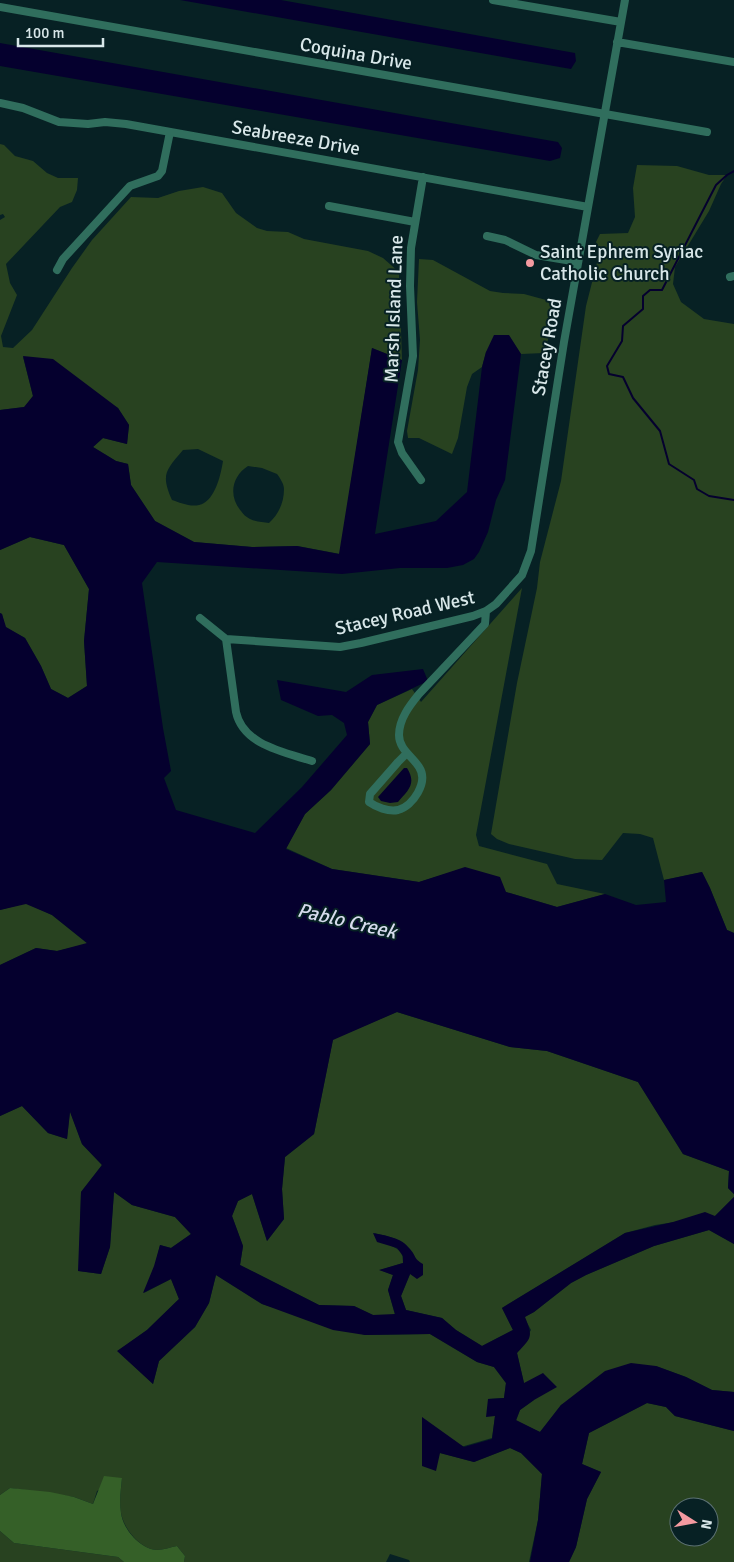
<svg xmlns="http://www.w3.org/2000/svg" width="734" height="1562" viewBox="0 0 734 1562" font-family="Signika,sans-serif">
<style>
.green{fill:#284220;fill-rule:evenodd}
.forest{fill:#356028}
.water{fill:#05002e}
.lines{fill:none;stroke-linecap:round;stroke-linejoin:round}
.stream{stroke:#05002e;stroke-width:2}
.minor{stroke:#306e5d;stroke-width:8}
.poi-dot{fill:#f49aa0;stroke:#072124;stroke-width:2}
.labels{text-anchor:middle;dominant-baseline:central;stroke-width:4;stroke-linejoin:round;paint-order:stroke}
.street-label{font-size:19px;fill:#d8e7e9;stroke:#072124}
.poi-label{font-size:19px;fill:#d8e7e9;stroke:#072124;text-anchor:start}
.water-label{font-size:20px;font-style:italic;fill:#d7dcee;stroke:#072124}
</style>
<rect width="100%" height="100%" fill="#072124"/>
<path class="green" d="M0,144L4,145L15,156L33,161L47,173L58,178H78L77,190L72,202L60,207L6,264L10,283L17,295L1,336L3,347L13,348L32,330L72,268L92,240L131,197L158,198L179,191L203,187L222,193L236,213L257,228L267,231L288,232L304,239L368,251L383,258L399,272L402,360L372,348L340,554L297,546L252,547L194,542L155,521L131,485L128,464L116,461L93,447L103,438L127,444L129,425L118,408L23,357L33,396L25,407L0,410V220L5,217L3,214L0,215ZM198,449L223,461C221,474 216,496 204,503C194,509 181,503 172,500C161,475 165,471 183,450ZM248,466L262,468L277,474C280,478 284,484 284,489C284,502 279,514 269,523C263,522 256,522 250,519C246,517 243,514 241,511C228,496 232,476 248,466Z
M637,165L677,166L709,175H727L721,184L709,211L675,267L673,284L681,302L704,319L734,324V933L727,930L710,888L702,872L664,880L653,838L640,834L623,833L602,860L575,859L509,844L497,839L491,834L517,683L537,588L540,562L561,481L586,306L600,251L596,242L600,234L628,233L635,217L633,188Z
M419,259L433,260L490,291L503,293L524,294L546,300L553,307L550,333L544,353L521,354L509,336L486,352L482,367L472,374L467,387L458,438L452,454L419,438H408L407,431L418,370L420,340L417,302Z
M30,537L64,545L89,589L84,641L87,686L68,698L51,689L41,666L25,638L5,627L2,614L0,613V550Z
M522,588L476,835L479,846L547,864L557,884L605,894L557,907L506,892L465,868L419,882L332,869L286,848L305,814L331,790L370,744L368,722L377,705L412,689L421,702Z
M26,903L52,915L88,944L57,951L36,948L0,965V910Z
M397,1012L510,1047L547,1051L638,1082L683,1154L729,1171L728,1188L734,1194V1197L715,1216L655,1225L625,1233L502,1308L513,1330L482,1346L456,1330L442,1318L406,1310L401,1296L416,1260C405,1239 395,1238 374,1233C378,1237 383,1242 388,1244C398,1250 403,1249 403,1263L380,1270L393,1275L388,1290L395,1315H373L354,1306L319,1305L240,1265L243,1246L232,1216L238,1201L252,1194L267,1241L284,1219L282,1189L285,1157L314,1134L333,1039Z
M22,1106L48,1133L67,1139L70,1111L82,1144L102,1165L81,1192L79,1271L101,1274L110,1247L114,1192L132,1205L175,1217L191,1234L171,1248L160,1245L155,1266L144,1293L171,1279L179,1299L147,1330L118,1351L153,1384L159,1361L195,1327L209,1303L216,1275L262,1304L365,1335L430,1334L477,1362L494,1367L506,1383L504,1398L488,1399L495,1416L492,1438L440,1453L474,1462L510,1448L521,1453L542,1474L538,1520L529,1562H410L409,1560L390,1554L386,1562H184L185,1556L177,1546C171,1547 163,1550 157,1550C140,1549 124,1529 121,1513C119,1502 121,1489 122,1478L97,1491L93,1504L74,1497L10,1488L0,1495V1116Z
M709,1230L734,1244V1392L712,1390L686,1377L656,1366L561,1405L540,1432L516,1421L520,1410L534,1400L524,1383L517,1353L531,1330L524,1317L534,1312L571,1283L586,1275L654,1246Z
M647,1403L666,1407L675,1416L734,1431V1562H569L576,1547L587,1499L601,1472L582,1464L589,1433ZM679,1507H709V1537H679Z
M0,1531L14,1543L118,1557L124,1562H0Z"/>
<path class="forest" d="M104,1476L122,1478C121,1489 119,1501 121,1513C123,1529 140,1549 157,1550C163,1550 171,1547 177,1546L185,1556L184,1562H124L118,1557L14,1543L0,1531V1495L10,1488L50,1492L74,1497L93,1504Z"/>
<path class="water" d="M180,0H281L575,53L576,61L571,69Z
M0,43L558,142L562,148L560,158L550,161L0,66Z
M494,335H509L521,354L505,480L496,500L488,532L479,552L474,559L463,565L447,568H400L342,574L157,562L142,583L163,728L171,771L164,778L176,810L255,833L302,787L347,735L344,723L332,715L318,716L281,700L277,680L346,692L372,675L423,669L428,681L377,705L368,722L370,744L331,790L305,814L286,849L332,869L419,882L465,867L500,877L506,892L557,907L605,894L636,905L666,902L664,880L702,872L710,888L727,930L734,933V1194L728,1188L729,1171L683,1154L638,1082L547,1051L510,1047L397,1012L333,1040L314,1134L285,1157L282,1189L284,1219L267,1241L252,1194L238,1201L232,1216L243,1246L240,1265L319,1305L354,1306L373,1315L395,1314L388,1290L393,1275L379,1270L403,1263V1256L397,1248L377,1242L373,1233C386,1236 401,1237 410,1249C417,1257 413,1258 423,1264V1275L417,1279L410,1274L401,1296L406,1310L442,1318L456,1330L482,1346L513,1330L502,1308L625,1233L673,1222L705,1212L715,1216L734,1197V1244L709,1230L654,1246L586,1275L571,1283L534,1312L525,1317C533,1337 532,1337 517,1353L524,1383L543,1373L557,1387L534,1400L520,1410L516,1420L540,1432L561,1405L605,1371L631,1363L656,1366L686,1377L712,1390L734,1392V1431L675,1416L666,1407L647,1403L589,1433L582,1464L601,1472L587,1499L576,1547L569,1562H530L538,1520L542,1474L521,1453L510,1448L474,1462L440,1453L436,1471L422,1466V1417L464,1447L492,1439L495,1416L486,1417L488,1399L504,1398L506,1383L494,1367L477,1362L430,1334L365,1335L333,1330L262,1304L216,1275L209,1303L195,1327L159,1361L153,1384L117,1351L147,1330L179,1299L171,1279L143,1293L154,1266L160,1245L171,1248L191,1234L175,1217L132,1205L114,1192L110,1247L101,1274L78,1271L81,1192L102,1165L82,1144L70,1112L67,1139L48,1133L22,1106L0,1116V965L36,948L57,951L87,943L52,915L26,904L0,910V613L2,614L6,627L25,638L41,666L51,689L68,698L87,686L84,641L89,589L64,545L30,537L0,550V410L24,407L33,396L23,356L53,359L118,408L129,425L127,444L103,438L93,447L116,461L128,464L131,485L155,521L194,542L252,547L297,546L339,554L372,348L402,360L375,534L436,521L467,492L482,367L486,352Z
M404,768H407C417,784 408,790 398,802L390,803L381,801L378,797Z"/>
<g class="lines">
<path class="stream" d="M734,171L727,175L716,185L662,290H650L643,296V309L623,326L622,341L607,366L609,374L623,377L633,398L660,431L669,464L694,480L697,489L709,496L734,500"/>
<path class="minor" d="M493,0L621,22
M0,7L707,132
M617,42L734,62
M0,103L23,108L59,122L88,124L105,122L126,124L588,207
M329,206L415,222
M487,236L505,240L536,255L578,262
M57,270L63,259L130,186L158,176L162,171L170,132
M730,277L734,276
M421,480L402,453L398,442L413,356L410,286L411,248L423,177
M200,618L226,639
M226,639L340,647L361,643L473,616L486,611L496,604L522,575L531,551L564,342L625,0
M226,639L236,712C243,745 284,752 312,761
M407,753L398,762L370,794L369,802C376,807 388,812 398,810C413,806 429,782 419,767C412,756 399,749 399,735C399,719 410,705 419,694L485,624L486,611"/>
</g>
<circle class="poi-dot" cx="530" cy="263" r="5"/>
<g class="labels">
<g class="street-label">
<text transform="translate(356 54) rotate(10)">Coquina Drive</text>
<text transform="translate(296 138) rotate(10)">Seabreeze Drive</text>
<text transform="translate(394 309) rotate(-88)">Marsh Island Lane</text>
<text transform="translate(547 347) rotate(-80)">Stacey Road</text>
<text transform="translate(405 613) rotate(-13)">Stacey Road West</text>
</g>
<g class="poi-label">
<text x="540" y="252">Saint Ephrem Syriac<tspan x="540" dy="22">Catholic Church</tspan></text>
</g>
<g class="water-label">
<text transform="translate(347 921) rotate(13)">Pablo Creek</text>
</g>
</g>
<g transform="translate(694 1522) rotate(101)"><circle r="24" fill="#072124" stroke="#5b7073"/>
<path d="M0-4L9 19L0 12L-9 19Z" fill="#f49aa0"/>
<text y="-8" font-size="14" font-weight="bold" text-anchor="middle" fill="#d8e7e9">N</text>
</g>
<path d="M18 38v8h85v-8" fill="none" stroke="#d8e7e9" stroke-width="2.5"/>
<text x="25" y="38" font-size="15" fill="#d8e7e9" stroke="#072124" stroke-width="4" paint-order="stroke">100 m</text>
</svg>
